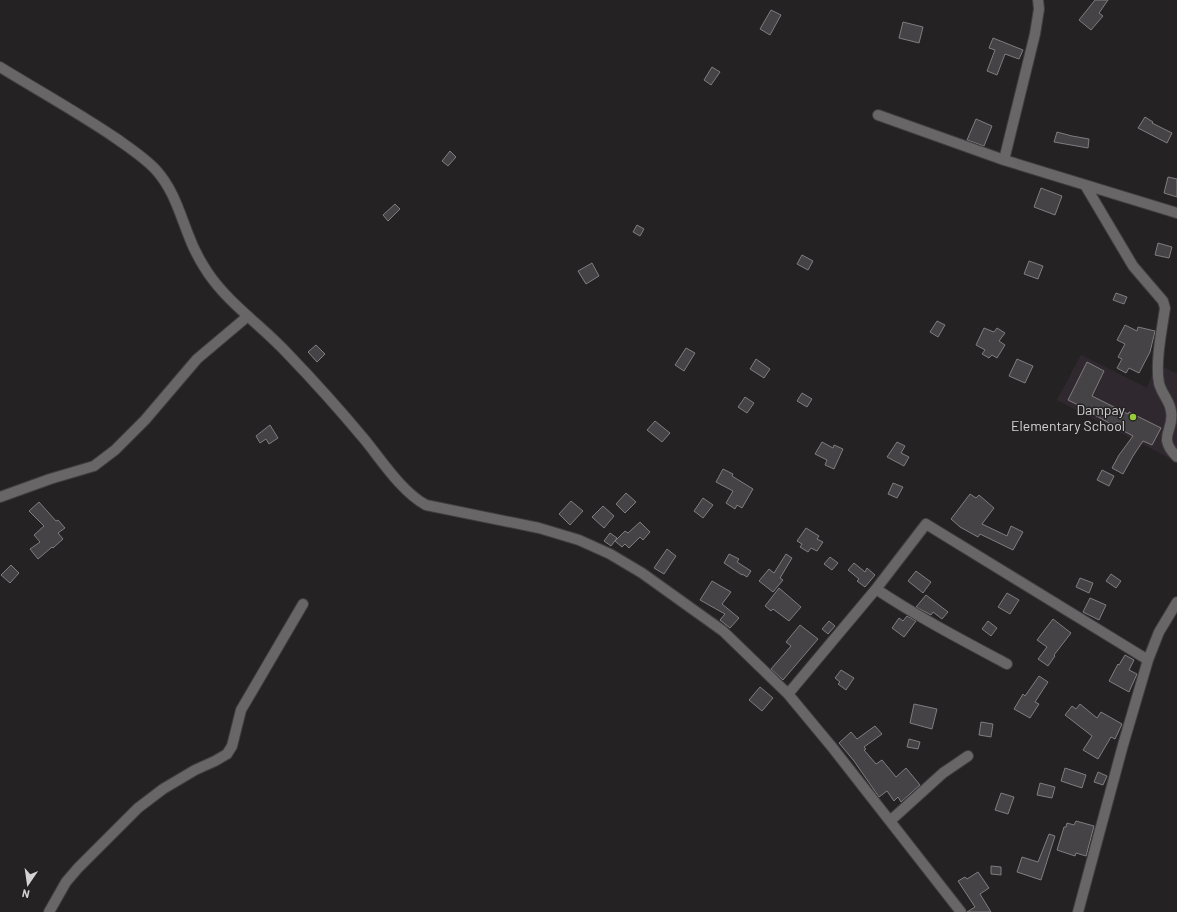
<svg xmlns="http://www.w3.org/2000/svg" width="1177" height="912" viewBox="0 0 1177 912" font-family="Barlow,sans-serif">
<style>
.built{fill:#30282f}
.building{fill:#464346;stroke:#807c7f}
.lines{fill:none;stroke-linecap:round;stroke-linejoin:round}
.minor-casing{stroke:#413e40;stroke-width:12}
.minor{stroke:#686667;stroke-width:10}
.poi-dot{fill:#96cc3a;stroke:#252224;stroke-width:1.5}
.labels{text-anchor:middle;dominant-baseline:central;stroke-width:3;stroke-linejoin:round;paint-order:stroke}
.poi-label{font-size:14px;fill:#d4d2d3;stroke:#252224;text-anchor:end}
</style>
<rect width="100%" height="100%" fill="#252224"/>
<path class="built" d="M1081,355L1147,388L1156,363L1177,374V462L1057,400Z"/>
<path class="building" d="M1095,0H1108L1099,13L1103,16L1091,30L1079,20Z
M771,10L781,15L770,35L760,29Z
M903,22L923,27L919,43L899,38Z
M993,38L1023,50L1019,59L1005,54L997,75L987,71L995,50L989,48Z
M712,67L720,72L711,85L704,80Z
M1145,117L1153,122L1152,123L1172,133L1167,143L1138,128Z
M976,119L992,126L984,146L967,140Z
M1057,132L1072,136L1089,139L1088,148L1054,142Z
M450,151L456,157L448,166L442,161Z
M1168,177L1177,179V197L1164,193Z
M1041,188L1062,196L1055,215L1034,207Z
M395,204L400,209L388,221L383,215Z
M637,225L644,229L640,236L633,232Z
M1158,243L1172,247L1169,258L1155,255Z
M802,255L813,261L808,270L797,264Z
M1029,261L1043,266L1038,279L1024,274Z
M592,263L599,276L586,284L578,271Z
M1116,293L1127,297L1124,304L1113,300Z
M937,321L945,325L938,337L930,332Z
M1125,325L1137,331L1138,327L1155,331L1150,352L1139,373L1129,368L1126,373L1117,368L1122,359L1118,357L1125,344L1117,340Z
M984,328L994,332L997,328L1005,333L999,341L1005,345L997,358L992,355L989,358L982,354L985,350L976,345Z
M316,345L325,354L317,362L308,352Z
M686,348L695,353L684,371L675,365Z
M756,359L770,369L764,378L750,369Z
M1017,359L1033,366L1025,383L1009,376Z
M1087,362L1104,371L1092,396L1128,414L1129,412L1161,428L1152,445L1143,441L1133,456L1123,474L1112,468L1119,455L1133,436L1089,412L1090,411L1068,400Z
M802,393L812,399L807,407L797,401Z
M745,397L754,403L747,413L738,407Z
M655,421L670,433L662,442L647,430Z
M270,425L278,438L269,444L266,439L260,443L256,436Z
M822,442L833,448L834,445L843,449L834,469L825,465L827,460L815,454Z
M897,442L905,446L901,453L909,457L904,466L887,457Z
M723,469L733,474L732,476L753,489L742,508L737,505L735,509L726,503L733,491L716,482Z
M1102,470L1114,476L1109,486L1097,480Z
M893,483L903,487L897,498L888,494Z
M626,493L636,502L625,513L616,504Z
M970,494L976,498L979,495L994,508L982,524L1007,536L1011,526L1023,532L1013,550L980,534L978,537L960,527L951,519Z
M703,498L713,505L703,518L694,511Z
M571,501L583,511L570,525L559,514Z
M39,502L56,521L58,520L65,528L58,533L63,539L53,548L52,547L38,559L30,549L40,542L34,535L44,526L29,511Z
M603,506L614,516L604,528L592,517Z
M640,522L650,532L643,540L640,537L629,548L625,544L622,547L615,541L625,531L628,533Z
M806,528L819,536L817,539L823,542L817,551L811,548L808,552L800,547L802,544L797,541Z
M610,533L617,538L611,546L604,541Z
M667,549L676,556L664,574L654,568Z
M729,554L739,559L737,562L751,571L747,577L742,574V575L724,563Z
M786,554L792,558L780,578L783,580L773,592L759,581L769,569L774,573Z
M830,557L838,563L832,570L824,564Z
M854,563L865,572L867,568L875,575L865,587L857,581L859,579L848,570Z
M11,565L19,573L10,583L1,575Z
M916,571L931,582L923,593L908,581Z
M1111,574L1121,581L1116,588L1106,581Z
M1080,578L1093,583L1089,593L1076,587Z
M712,581L731,592L722,604L739,618L730,628L720,620L725,614L700,600Z
M779,588L801,607L789,621L773,609L771,611L765,606Z
M1007,593L1019,600L1010,614L998,607Z
M926,595L948,612L942,619L933,612L931,615L916,607Z
M1090,598L1106,605L1099,620L1083,612Z
M907,616L916,621L904,637L892,628L899,618L903,621Z
M1053,619L1071,633L1054,655L1055,656L1048,666L1038,659L1047,647L1037,640Z
M829,621L835,626L828,634L822,629Z
M988,621L997,628L991,636L982,629Z
M800,625L818,639L783,680L771,669L791,646L786,642Z
M1125,655L1134,660L1129,670L1137,674L1129,692L1109,681L1118,664L1119,665Z
M841,670L854,678L846,690L838,684L840,682L835,678Z
M1039,676L1048,682L1035,702L1039,704L1030,718L1014,709L1023,694L1025,696Z
M760,687L773,698L762,711L749,700Z
M914,704L937,709L932,729L910,723Z
M1080,704L1097,718L1101,712L1122,724L1115,739L1111,737L1098,759L1083,750L1092,736L1065,715L1072,706L1076,709Z
M981,722L993,724L991,737L979,735Z
M875,726L882,734L864,747L866,749L864,750L876,764L882,760L896,777L906,768L920,785L901,802L898,797L894,801L887,791L879,797L854,761L839,743L851,732L857,739Z
M909,739L920,742L918,749L907,747Z
M1065,768L1086,775L1082,788L1061,781Z
M1098,772L1107,776L1103,785L1094,782Z
M1040,783L1055,787L1052,798L1037,795Z
M1001,793L1014,797L1008,814L995,810Z
M1076,821L1094,826L1086,856L1076,853L1075,856L1057,850L1064,827H1066L1067,823L1074,825Z
M1049,834L1055,836L1041,880L1017,872L1022,857L1038,862Z
M991,866L1001,867V875L991,874Z
M978,872L989,888L980,894L991,912H967L975,907L958,881L965,877L967,879Z"/>
<g class="lines">
<defs>
<path id="minor" d="M0,67C39,91 79,113 117,139C131,149 145,158 156,170C173,189 179,211 188,234C193,248 200,261 208,273C229,304 262,326 287,353C314,381 340,410 365,440C382,461 402,492 426,505L539,528L579,540L610,554L642,573L723,631L788,694L832,747L961,912
M878,115L1004,160L1177,213
M1004,160L1035,34L1039,9L1038,0
M1085,185L1133,266L1163,301L1165,308C1162,329 1155,363 1159,383C1161,393 1170,401 1171,411C1175,431 1156,436 1177,457
M0,497L50,479L94,466L115,450L145,420L197,359L248,316
M876,589C918,617 962,640 1007,664
M788,694L876,589L926,524L1148,660
M890,821L943,773L968,756
M49,912L66,882L78,868L138,808L163,789L195,770L215,761L227,754L232,746L241,710L303,604
M1078,912L1123,745L1148,660L1159,632L1177,602"/>
</defs>
<use href="#minor" class="minor-casing"/>
<use href="#minor" class="minor"/>
</g>
<circle class="poi-dot" cx="1133" cy="417" r="4"/>
<g class="labels">
<g class="poi-label">
<text x="1125" y="409">Dampay<tspan x="1125" dy="16">Elementary School</tspan></text>
</g>
</g>
<g transform="translate(28 884) rotate(193)" stroke="#252224" stroke-width="3" paint-order="stroke">
<path d="M0-3L7 15L0 10L-7 15Z" fill="#d4d2d3"/>
<text y="-6" font-size="11" font-weight="bold" text-anchor="middle" fill="#d4d2d3">N</text>
</g>
</svg>
